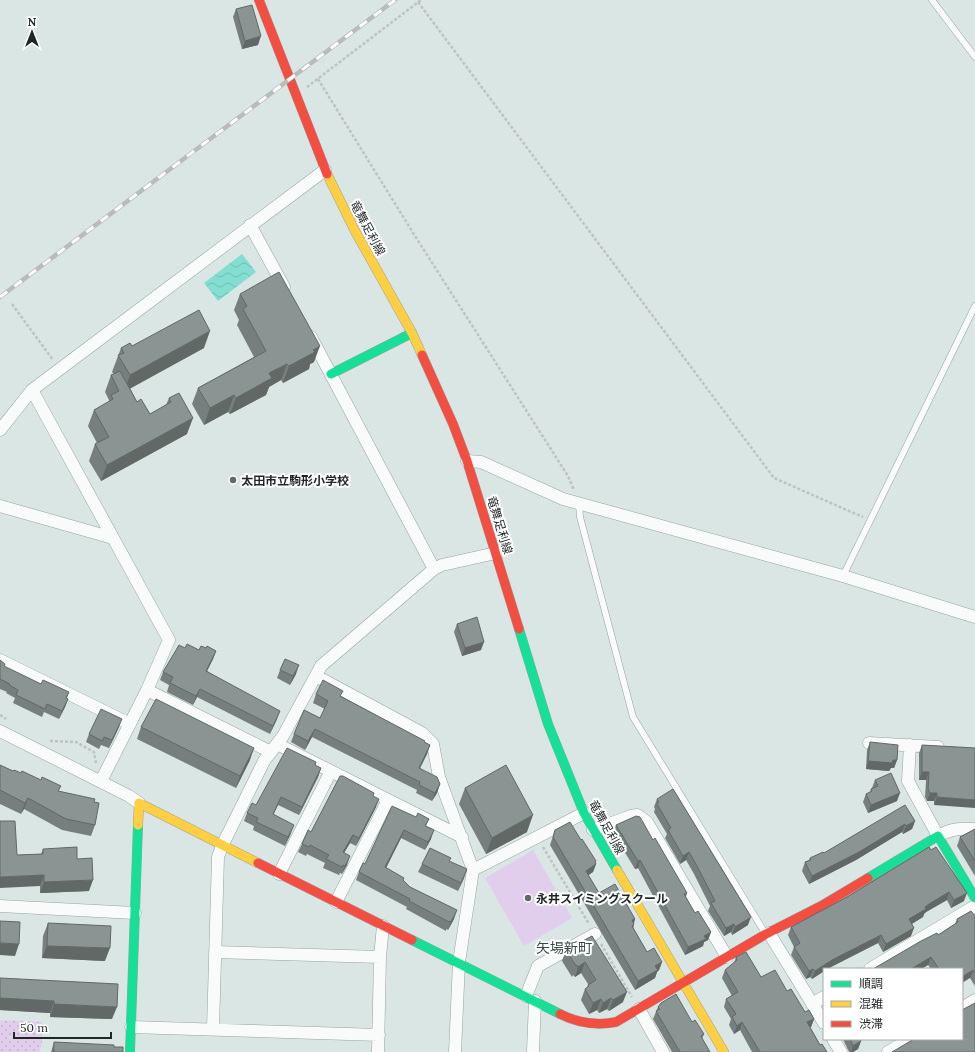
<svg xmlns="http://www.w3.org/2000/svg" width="975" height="1052" viewBox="0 0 975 1052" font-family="Lora,'Noto Sans JP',serif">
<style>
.park{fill:url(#park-dots)}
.pitch{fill:#e1ceed}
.water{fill:url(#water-waves)}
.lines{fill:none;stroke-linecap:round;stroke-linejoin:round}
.lane-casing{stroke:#98a2a0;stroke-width:7}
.street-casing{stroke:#98a2a0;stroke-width:13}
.fast-casing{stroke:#98a2a0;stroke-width:10}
.slow-casing{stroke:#98a2a0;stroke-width:10}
.jam-casing{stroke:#98a2a0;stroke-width:10}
.path{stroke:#bec3c1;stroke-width:2.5;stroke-dasharray:3 2;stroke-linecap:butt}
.lane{stroke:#f9fbfb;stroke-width:6}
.street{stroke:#f9fbfb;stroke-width:12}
.fast{stroke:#16e098;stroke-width:9}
.slow{stroke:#ffcf43;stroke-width:9}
.jam{stroke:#f24e42;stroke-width:9}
.rail-casing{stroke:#b8bcba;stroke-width:4.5}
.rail{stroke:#fff;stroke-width:3;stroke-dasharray:9;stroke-linecap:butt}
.wall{fill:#777f7e}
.shaded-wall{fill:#616866}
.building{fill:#8a9492;stroke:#616866}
.poi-dot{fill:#606a68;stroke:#fff;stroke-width:1.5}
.labels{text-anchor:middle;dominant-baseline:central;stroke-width:4;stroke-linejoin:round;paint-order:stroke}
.street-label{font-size:12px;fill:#1f2726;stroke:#fff}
.poi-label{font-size:12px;font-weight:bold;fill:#1f2726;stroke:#fff;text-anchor:start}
.quarter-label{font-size:14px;fill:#374a47;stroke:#fff}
</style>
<defs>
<pattern id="park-dots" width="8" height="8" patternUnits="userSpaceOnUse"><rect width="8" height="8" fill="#e1ceed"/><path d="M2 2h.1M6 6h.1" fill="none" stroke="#c1b1cb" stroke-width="1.8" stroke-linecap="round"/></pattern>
<pattern id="water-waves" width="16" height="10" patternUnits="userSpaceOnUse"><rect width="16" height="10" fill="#83ded1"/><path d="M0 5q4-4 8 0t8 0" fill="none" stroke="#71beb3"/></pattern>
</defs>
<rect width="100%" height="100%" fill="#d9e6e4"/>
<path class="park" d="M0,1020L42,1022V1042L40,1052H0Z"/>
<path class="pitch" d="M533,850L572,918L524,946L485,878Z"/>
<path class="water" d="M242,254L256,272L218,301L204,283Z"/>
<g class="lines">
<defs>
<path id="lane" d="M932,0L975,57
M579,504L580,517L633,717L765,933
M843,576L975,306"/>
<path id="street" d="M250,225L284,287
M311,337L434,569
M32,390L169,640L147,690L101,781
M0,430L32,390L325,170
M467,461L481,462L563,499L843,576L975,617
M0,506L113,538
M0,660L130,724
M316,676L422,733L433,744L439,777L473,870L459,962L455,1052
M147,690L271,752
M0,731L129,796L139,803
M869,743L938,747
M277,744L462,837
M910,745L908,781L938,836C951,829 960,828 975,829
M593,830L631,816L637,815L647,822L727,957
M473,870L584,813
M279,874L331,771
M336,902L388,800
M0,906L135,913
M769,933L824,1023
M215,952L380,957
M870,969L975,906
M526,996L538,966L595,934
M812,1004L824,997
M962,1008L975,1000
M639,1009L663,1052
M131,1027L379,1035
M213,1029L218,857L222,846L264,761L283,736L321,666L434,569L442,565L496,553
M833,1039L841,1052
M378,1052L380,957L383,926
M533,1052L535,1001
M888,1052L910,1039"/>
<path id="fast" d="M331,374L412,333
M519,629L548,724L584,813L617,870
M868,878L938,836L975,898
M412,940L560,1014
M130,1052L138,825"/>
<path id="slow" d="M327,174L355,231L412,333L422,355
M138,825L139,803L258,863
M617,870L724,1052"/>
<path id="jam" d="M259,0L327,174
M422,355L453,424L467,461L519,629
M258,863L412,940
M560,1014C578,1023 596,1026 616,1022L766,934L821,906L868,878"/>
</defs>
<use href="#lane" class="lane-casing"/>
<use href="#street" class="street-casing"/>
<use href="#fast" class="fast-casing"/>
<use href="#slow" class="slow-casing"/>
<use href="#jam" class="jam-casing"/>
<path class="path" d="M418,2L774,478L863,517
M318,79L415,236L568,476L574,490
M307,87L421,0
M12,304L53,360
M0,715L6,719
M50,741L76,742L94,752L96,764
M543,847L589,924
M601,944L632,997"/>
<use href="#lane" class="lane"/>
<use href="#street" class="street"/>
<use href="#fast" class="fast"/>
<use href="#slow" class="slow"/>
<use href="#jam" class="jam"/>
<defs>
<path id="rail" d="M0,297L395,0"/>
</defs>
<use href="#rail" class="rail-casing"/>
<use href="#rail" class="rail"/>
</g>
<path class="wall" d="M236,9L258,45L242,49L233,17Z
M240,294L314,362L310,364L309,369L283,383L281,380L269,387L266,395L230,414L228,412L204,425L192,404L198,388L254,357L237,325L239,320L234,310Z
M132,346L204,348L130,388L137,402L150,414L166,405L169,398L187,434L101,481L89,461L95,444L97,443L88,426L94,410L109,402V400L105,392L111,375L114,374L112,372L121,348Z
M457,624L481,650L462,656L454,632Z
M185,648L199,650L206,648L216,651L213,659L207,671L277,719L270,734L197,697L193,705L167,692L169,685L160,680L163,672Z
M0,660L5,664L4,667L41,684L69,692L67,698L68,699L65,707L59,719L44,712L42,717L13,703L15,698L6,693L7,692L0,689Z
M280,670L296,674L290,685L277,678Z
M316,694L341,696L430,745L427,754L420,768L440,784L437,793L432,801L416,793L417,790L312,737L305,750L291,742L294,734L320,718L325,709L313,703Z
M119,727L109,748L101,745L99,749L86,742L89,734Z
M141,727L250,760L236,788L137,739Z
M870,742L897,760L894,768H891L889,771L866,769L867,750Z
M922,745L975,748L934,805V801H927L925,797L926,780H919V753Z
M316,762L315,766L321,768L318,777L299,815L278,805L273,815L291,833L285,846L253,830L254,826L244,821L247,813L256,805Z
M0,765L13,771L59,791L94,802L95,825L91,836L62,830L24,809L21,814L0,804Z
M875,780L897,801L868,813L863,802L866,794L870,792L871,789L872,788Z
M465,788L527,832L486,854L459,804Z
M374,793L373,796L376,807L356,846L350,843L344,853L347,865L342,874L340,873L339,875L323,868L325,863L307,854L306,856L298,852L302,844L311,832Z
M657,799L748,925L732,935L731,932L724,936L708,911L710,906L694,874L686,860L680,864L665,838L667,834L654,812L655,809L654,807Z
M416,817L429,819L426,826L431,839L425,850L401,838L386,868L403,881L410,887L454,919L448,930L446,929V931L406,909L407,907L356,880L359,872L365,864Z
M915,821L912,829L903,834L902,832L856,860L809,884L802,871L805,862L809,860L810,858Z
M616,825L653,840L687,893L686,897L695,913L711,932L708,940L704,942L703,946L685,955L638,868L635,869L613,833Z
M975,829V876L957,846L960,837Z
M555,830L581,840L596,864L593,872L588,875L599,893L635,919L634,923V924L633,928L647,952L662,962L659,970L657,972L655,978L635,990L550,845Z
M929,847L964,901L951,908L947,900L926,912L924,914L923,917L912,924L911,936L883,952L878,943L829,968L812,979L810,977L806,979L791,955L794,947L788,935L791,927L847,897Z
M43,849L77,859L89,891L40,893V886L17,855L41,854Z
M449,861L464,878L458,891L418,872L422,864Z
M975,916V986L970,978L962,969H931L928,965L921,969H873L938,935L955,924L957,919Z
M48,923L105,961L42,958L43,936Z
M592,936L623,1002L609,1011L607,1009L599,1013L597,1010L589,1014L581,1000L585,989L587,988L588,984L581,973L575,977L573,975L572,977L562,961L566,950Z
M736,957L761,977L787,991L805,1012L814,1019L811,1027H810L820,1045L827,1052H752L740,1030L734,1034L729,1025L731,1019L724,1007L726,999L732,996L722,978L725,970L734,963Z
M0,978L112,1019L50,1017V1013L0,1010Z
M658,1007L692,1022L704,1034L702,1039L710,1052H672L653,1019Z
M843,1039H862L861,1040V1041L858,1049L853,1052H849Z
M54,1042L114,1047L123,1052H51Z"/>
<path class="shaded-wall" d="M261,36L258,45L242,49L245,41Z
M210,331L204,348L124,392L130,375Z
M320,346L314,362L310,364L309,369L283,383L289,366L313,350Z
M287,364L281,380L269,387L266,395L230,414L236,398L269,373Z
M234,395L228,412L204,425L210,408Z
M193,418L187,434L101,481L107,465Z
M484,642L481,650L462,656L465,648Z
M216,651L213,659L203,679L206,671Z
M299,665L296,674L290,685L293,676Z
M200,689L197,697L193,705L196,696Z
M68,699L65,707L59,719L62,711Z
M280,711L277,719L270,734L273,726Z
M122,719L119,727L109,748L112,740Z
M315,729L312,737L305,750L308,741Z
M430,745L427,754L416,776L419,768Z
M254,748L250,760L236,788L240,776Z
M893,760H897L894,768H891L889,771L866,769L868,761Z
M321,768L318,777L299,815L302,807Z
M922,772H929L926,780H919Z
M440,784L437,793L432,801L435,793Z
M900,793L897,801L868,813L871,805Z
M930,793H937L934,801H927Z
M281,797L278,805L269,823L273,814Z
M937,797L975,800V808L934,805Z
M28,798L24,809L21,814L25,803Z
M379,799L376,807L356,846L359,838Z
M533,815L527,832L486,854L492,838Z
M915,821L912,829L903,834L906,826Z
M905,824L902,832L856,860L809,884L812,876Z
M294,825L291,833L285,846L288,837Z
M404,830L401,838L382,876L385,867Z
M434,830L431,839L425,850L428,842Z
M353,835L350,843L339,861L343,852Z
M689,852L686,860L680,864L683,856Z
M350,856L347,865L342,874L345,866Z
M640,860L638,868L635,869L638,861Z
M596,861L594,865L596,864L593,872L583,879L586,871Z
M467,869L464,878L458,891L461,883Z
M44,875L40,886L0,888V877Z
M93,880L89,891L40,893L44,882Z
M949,892L947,900L926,912L924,914L923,917L906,927L909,919L929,904Z
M967,893L964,901L951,908L954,900Z
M457,910L454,919L448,930L451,922Z
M751,917L748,925L732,935L735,927Z
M635,919L633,926L634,924L632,933V920Z
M734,924L731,932L724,936L726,928Z
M914,928L911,936L883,952L886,944Z
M711,932L708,940L704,942L703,946L685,955L688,947Z
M881,935L878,943L827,969H824V971L812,979L815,971L832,960Z
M0,943L19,944L15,956L0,955Z
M47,946L110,948L105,961L42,958Z
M931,957L928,965L921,969H911Z
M585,962L581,973L575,977L578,967Z
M662,962L659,970L657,972L655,978L635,990L638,981L655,966Z
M813,969L810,977L806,979L809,971Z
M973,970L970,978L962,983V977Z
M627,992L623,1002L609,1011L613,1000Z
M0,998L54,1001L50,1013L0,1010Z
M611,998L607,1009L599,1013L603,1003Z
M601,999L597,1010L589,1014L593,1003Z
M54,1004L117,1007L112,1019L50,1017Z
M814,1019L811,1027L804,1030L807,1022Z
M742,1022L740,1030L734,1034L737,1026Z
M861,1041L858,1049L853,1052H851L853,1046Z"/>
<path class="building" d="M252,5L261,36L245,41L236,9Z
M279,272L320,346L313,350L315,352L289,366L287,364L269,373L272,378L236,398L234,395L210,408L198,388L266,351L243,309L247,306L240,294Z
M199,310L210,331L130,375L118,355L124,353L121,348L130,343L132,346Z
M120,371L137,402L141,399L150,414L171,402L169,398L179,393L193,418L107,465L95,444L109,437L94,410L113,399L111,395L119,391L111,375Z
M477,617L484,642L465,648L457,624Z
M187,644L199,650L201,646L206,648L207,646L216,651L206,671L280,711L273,726L200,689L196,696L170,683L173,677L163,672L179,645L185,648Z
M285,659L299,665L293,676L280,670Z
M0,660L5,664L4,666L41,684L43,680L69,692L66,698L68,699L62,711L47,704L45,709L16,695L18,690L9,685L10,684L0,679Z
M323,680L343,691L340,696L425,741L424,742L430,745L419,768L437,777L440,784L435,793L419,785L420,782L315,729L308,741L294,734L304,710L320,718L328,701L316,694Z
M156,699L254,748L240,776L141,727Z
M101,709L122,719L112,740L104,737L102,741L89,734Z
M870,742L898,745L897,760H893L892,763L868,761Z
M922,745L975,748V800L937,797V793H930L928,789L929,772H922Z
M287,748L316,762L315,765L321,768L302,807L281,797L273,814L294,825L288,837L256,822L258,818L247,813L252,803L256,805Z
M0,765L13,771L14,770L21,773L22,771L41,780L42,777L61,786L58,791L95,799L94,802L99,803L95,825L66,819L28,798L25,803L0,790Z
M506,765L533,815L492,838L465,788Z
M891,773L900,793L871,805L866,794L872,791L871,789L878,786L875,780Z
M340,776H343L374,793L373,796L379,799L359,838L353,835L343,852L350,856L345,866L343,865L342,867L326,859L329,855L310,845L309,847L302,844L308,830L311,832Z
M673,789L751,917L735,927L734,924L726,928L711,903L715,901L697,866L689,852L683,856L668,830L671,828L657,804L659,802L657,799Z
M905,805L915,821L906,826L905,824L859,852L812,876L805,862L811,860L810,858L823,852L824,853Z
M392,806L416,817L418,813L429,819L425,826L434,830L428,842L404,830L385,867L404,878L403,880L410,887L457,910L451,922L449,921V922L409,901L410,899L359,872L363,863L365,864Z
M636,816L640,817L653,840L655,838L687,893L684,894L695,913L698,911L711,932L704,936L706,939L688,947L640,860L638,861L616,825Z
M0,821H15L17,855L43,854V849L77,847V859L92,858L93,880L44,882V875L0,877Z
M570,822L581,840L582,839L596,861L595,862L596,864L586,871L599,893L615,884L635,919L632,920L634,924L632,926L647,952L654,948L662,962L655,966L658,970L638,981L553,837L555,830Z
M975,829V861L960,837Z
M929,847L931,850L936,847L967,893L954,900L949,892L929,904L925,907L926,909L909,919L914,928L886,944L881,935L832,960L815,971L813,969L809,971L794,947L800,943L791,927L847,897Z
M430,848L451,858L449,861L467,869L461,883L422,864Z
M971,911L975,916V973L973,970L962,977V969H939L931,957L911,969H873L921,941L937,933L938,935L958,922L957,919Z
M0,921L20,922L19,944L0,943Z
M48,923L111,926L110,948L47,946Z
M592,936L627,992L613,1000L611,998L603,1003L601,999L593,1003L585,989L589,986L588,985L596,980L585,962L578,967L577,965L576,966L566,950Z
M746,952L761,977L775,970L787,991L791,989L805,1012L809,1010L814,1019L807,1022L820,1045L822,1044L827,1052H760L742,1022L737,1026L732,1017L736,1014L726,999L738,992L725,970L737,960L736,957Z
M0,978L118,984L117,1007L54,1004V1001L0,998Z
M676,994L692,1022L695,1020L704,1034L701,1036L702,1038L710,1052H680L656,1011L660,1009L658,1007L661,1003Z
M975,1003V1052H892L914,1039H962V1013L963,1012L962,1010Z
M850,1039H860L861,1041L853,1046Z
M54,1042L114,1045V1047H123V1052H54Z"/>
<g class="poi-dot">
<circle cx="233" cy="480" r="4"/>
<circle cx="528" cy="898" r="4"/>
</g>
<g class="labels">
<g class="street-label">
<text transform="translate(368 228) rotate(62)">竜舞足利線</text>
<text transform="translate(500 525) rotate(73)">竜舞足利線</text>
<text transform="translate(607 827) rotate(61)">竜舞足利線</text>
</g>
<g class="poi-label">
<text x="241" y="480">太田市立駒形小学校</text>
<text x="536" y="898">永井スイミングスクール</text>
</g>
<g class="quarter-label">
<text x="564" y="948">矢場新町</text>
</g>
</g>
<rect x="823" y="968" width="140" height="72" fill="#ffffff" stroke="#a5a9a8"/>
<rect x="831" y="981" width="20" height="6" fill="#16e098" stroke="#a5a9a8"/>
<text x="859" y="988" font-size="12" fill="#1f2726">順調</text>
<rect x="831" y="1001" width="20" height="6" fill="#ffcf43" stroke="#a5a9a8"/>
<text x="859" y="1008" font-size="12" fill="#1f2726">混雑</text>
<rect x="831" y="1021" width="20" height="6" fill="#f24e42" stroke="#a5a9a8"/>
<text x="859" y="1028" font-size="12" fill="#1f2726">渋滞</text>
<g transform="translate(32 32)" stroke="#ffffff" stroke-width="3" paint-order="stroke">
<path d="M0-3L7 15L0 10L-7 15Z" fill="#1f2726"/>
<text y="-6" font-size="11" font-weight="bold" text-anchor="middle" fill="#1f2726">N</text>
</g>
<path d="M14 1032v6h97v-6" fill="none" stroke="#1f2726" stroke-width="2"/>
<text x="20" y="1032" font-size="12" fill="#1f2726" stroke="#ffffff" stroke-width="3" paint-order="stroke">50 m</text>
</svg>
